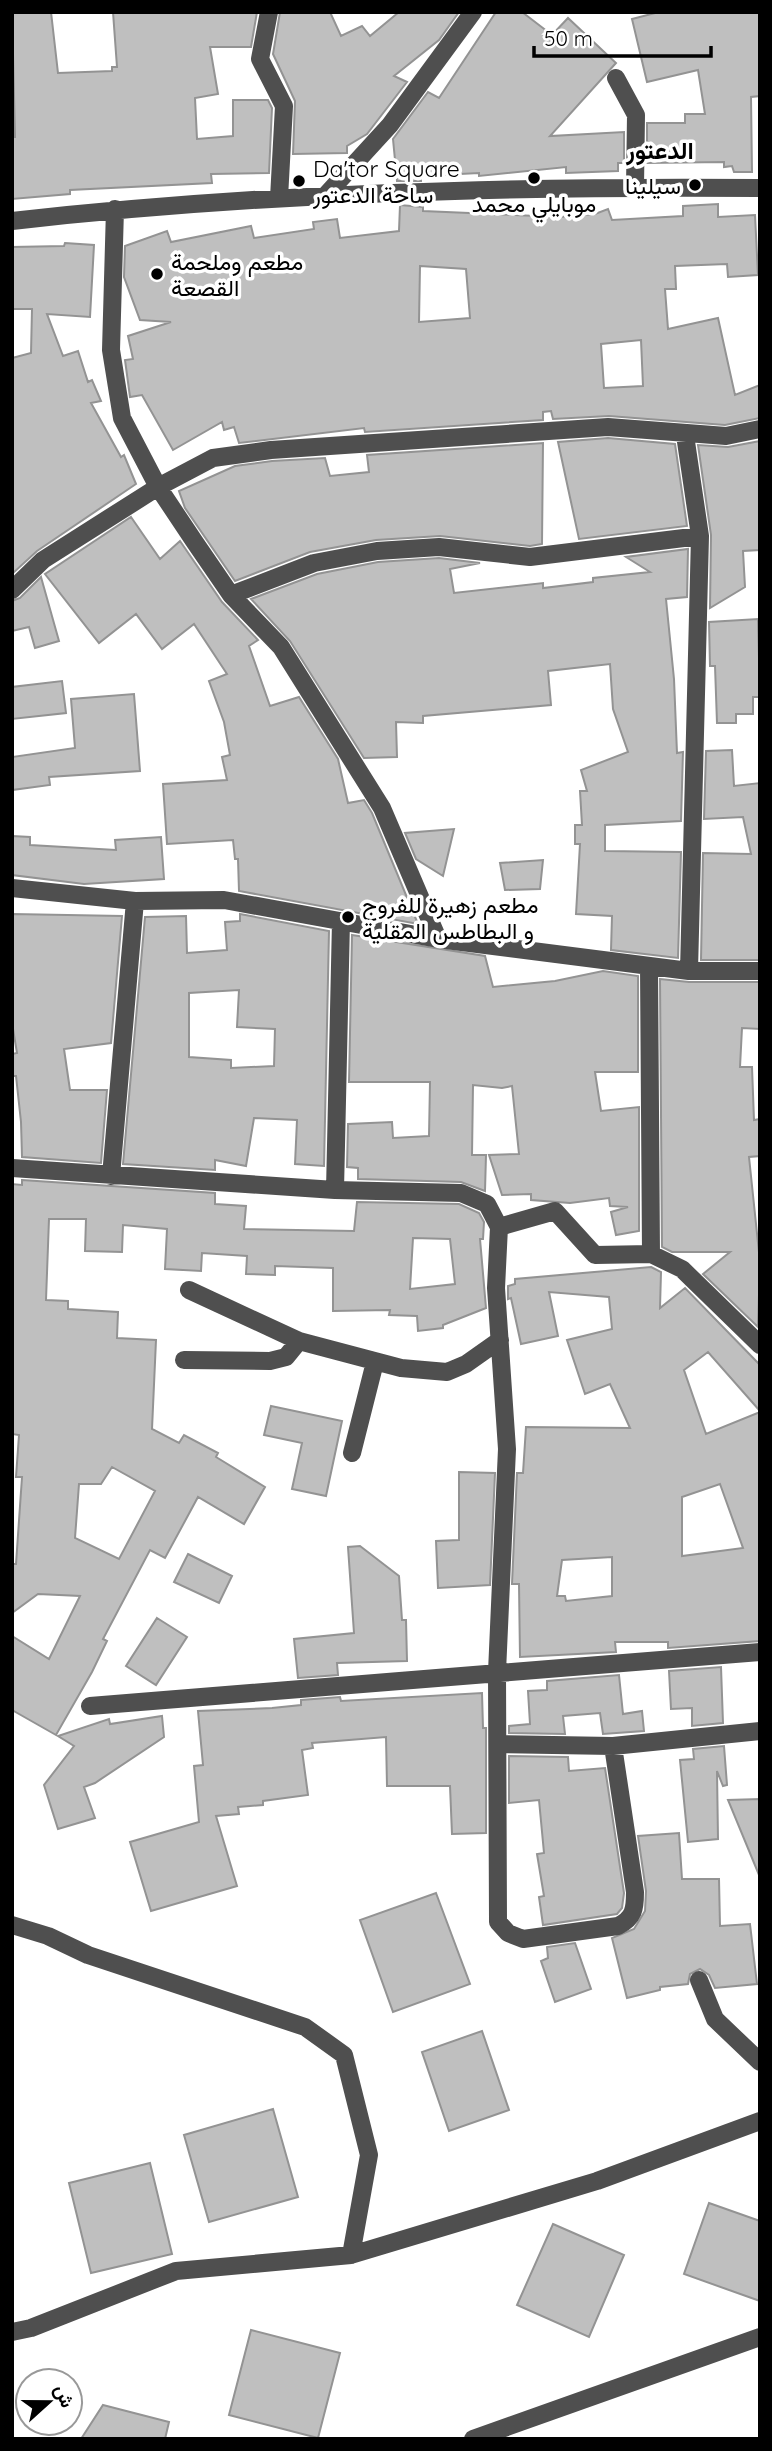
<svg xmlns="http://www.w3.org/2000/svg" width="772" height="2451" viewBox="0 0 772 2451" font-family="Quicksand,Vazirmatn,sans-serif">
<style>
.building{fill:#bfbfbf;stroke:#939393;stroke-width:2;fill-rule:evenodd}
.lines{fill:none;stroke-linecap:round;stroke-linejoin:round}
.minor{stroke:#4f4f4f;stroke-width:18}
.poi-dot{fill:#000;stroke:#fff;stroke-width:2.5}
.labels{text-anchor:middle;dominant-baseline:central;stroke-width:7;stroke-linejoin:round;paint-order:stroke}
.poi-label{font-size:23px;fill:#000;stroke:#fff;text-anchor:start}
.neighbourhood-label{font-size:24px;font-weight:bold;fill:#000;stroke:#fff}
</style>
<rect width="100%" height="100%" fill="#fff"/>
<path class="building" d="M12,12H51L58,73L112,71V67H117L113,12H257L251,47H210L218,94L195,98L197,139L233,136V100H268L272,108L269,173L211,174L212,183L70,190V194L12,199V137H15Z
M280,12H330L341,36L362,26L370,36L399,12H459L439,40L394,76L407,82L367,134L347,146V153L293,154L295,101L273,54Z
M496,12H522L552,35L568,18L616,63L550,136L624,132V163H618V171L566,173V167L479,176V173L421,176V181H397L393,139L428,92L439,98Z
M659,12H760V96L751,97L752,172H734L732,166L724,167V162L647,163V123H685V114H705L698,70L647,82L632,19Z
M718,204V217L755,215L758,275L728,277L727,264L675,266L676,289H665L668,329L718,318L735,395L760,385V418L725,425L609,416L553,419L551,411L543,412V420L365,432L364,428L239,443L234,427L224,430L222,422L173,450L142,395L130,397L125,360L133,359L128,336L171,322L140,320L124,277L125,246L167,231L171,242L251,226L254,238L314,229L313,222L337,219L340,238L399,231L400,205L423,207V211L560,217L595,214L608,209L612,220L683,216V206ZM420,266L466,269L470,318L419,322ZM641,340L643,386L604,388L601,344Z
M65,243L94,245L90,317L47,314L63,356L78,351L88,382L92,380L101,401L91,403L121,457L124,455L136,484L37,551L12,574V358L31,353L32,309H12V247L64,246Z
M608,438L675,444L687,526L579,539L558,442Z
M760,441V550L743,551L745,587L710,608L711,535L698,445L728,447Z
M543,443L542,544L530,546L440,536L376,540L310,552L235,581L185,508L179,491L235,466L272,461L325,458L330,476L369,472L367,455Z
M131,517L160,559L180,541L222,602L258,640L249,646L270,706L299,697L338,759L348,803L364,800L372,813L418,924L239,891L238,859H235L233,840L167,844L163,784L227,780L222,757L230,755L224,722L209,681L227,674L194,624L162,649L136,614L99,643L45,574Z
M688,549L687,597L666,599L674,679L677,753L683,752L681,821L605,825V851L681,852L678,958L611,950L612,916L576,914L580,844H575V825H582L580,791H587L581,770L628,752L613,709L610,664L548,671L551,705L423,716V723L396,722L397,757L364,758L290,641L251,599L317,574L378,562L439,558L480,563L450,569L454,593L543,583V588L593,582V578L650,572L626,557Z
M41,577L59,641L35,648L29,627L12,631V601L20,598Z
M758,619L760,697H753V714H736V723H717L715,666H710L709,622Z
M62,681L66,713L12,719V687Z
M134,694L140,771L49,777L50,785L12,790V757L75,748L71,699Z
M732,750L734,786L760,783V960H701L703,853L751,854L743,817L704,819L706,751Z
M454,829L443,876L416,859L405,833Z
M12,836L30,837V845L116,850L115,840L161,837L164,879L84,884L12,875Z
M543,860L540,889L505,890L500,863Z
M12,914L122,916L111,1043L64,1049L70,1090H107L101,1163L22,1157L21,1122L16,1076H12V1054L17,1053L12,1023Z
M240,914L329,931L324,1166L295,1164L297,1120L254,1118L246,1166L215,1160V1170L123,1164L145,917L186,916L187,953L227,950L225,922L240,921ZM239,990L237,1027L275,1029L274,1066L231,1068V1060L189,1057V993Z
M352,935L485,956L493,987L555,981L603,971L638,976V1072H595L601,1111L639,1107V1231L616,1235L611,1212L628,1207L610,1206L609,1198L570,1203L531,1200V1194L502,1195L489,1155L519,1154L512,1086L502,1088L473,1085L472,1155H486L485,1191L461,1182L358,1179V1168L347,1167L348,1124L392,1122L393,1138L429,1136L430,1082H349Z
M660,979L689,982H760V1029L742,1028L740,1067H752L754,1120L760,1119V1156L749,1157L760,1262L758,1327L703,1274L730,1252H672L662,1247Z
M22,1180L215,1193V1204L246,1206L244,1229L354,1231L357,1202L459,1204L479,1213L484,1222L483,1239H480L486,1308L443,1325V1328L418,1331L417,1316L389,1315L390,1310L333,1311V1268L275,1266V1275L246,1274L247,1256L202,1253L201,1271L165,1269L167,1229L123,1225L122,1252L85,1251L86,1219H49L46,1300L68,1301V1309L118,1312L117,1338L156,1340L152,1429L179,1443L184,1435L218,1453L216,1457L265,1487L244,1524L198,1497L165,1558L150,1550L103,1639L107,1641L92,1672L56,1735L12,1710V1636L49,1659L80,1596L38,1594L12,1613V1564H16L22,1477H16L19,1435L12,1434V1184L22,1185ZM413,1238L450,1239L455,1284L410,1289ZM112,1467L155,1491L119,1559L75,1538L79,1484H101Z
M651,1267L661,1272L660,1308L685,1288L760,1365V1411L708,1352L684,1370L706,1434L760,1412V1641L668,1648V1642H615L616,1652L520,1657L519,1584H512L517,1473H523L526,1427L630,1428L610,1384L585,1394L567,1340L612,1329L609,1297L549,1292L558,1336L521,1344L511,1298L508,1299V1286L515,1284V1279ZM720,1484L743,1548L682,1556V1497ZM612,1557V1596L566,1601L565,1596H557L562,1560Z
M271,1406L342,1421L326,1496L292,1489L302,1443L264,1435Z
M459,1472L495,1473L490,1585L438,1588L436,1541L459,1540Z
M360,1546L399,1576L402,1620H406L407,1661L337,1663L338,1675L298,1678L294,1639L354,1633L348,1547Z
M188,1554L232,1576L219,1603L174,1582Z
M157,1618L187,1637L156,1685L126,1666Z
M721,1667L723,1723L692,1726V1708L671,1709L669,1671Z
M619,1675L623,1714L642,1711L644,1731L603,1734L600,1713L563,1716L565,1734L509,1733V1726L530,1724L528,1691L547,1690V1681Z
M482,1693L483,1728H486V1833L452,1834L450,1786H387L386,1737L312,1743L313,1748L302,1750L308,1795L263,1801V1805L238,1807L239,1814L216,1816L237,1886L151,1911L130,1842L199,1822L194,1766L203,1765L198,1711L272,1708L301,1705V1700L340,1697L341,1701Z
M162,1716L164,1737L95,1783L84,1787L95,1818L58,1829L44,1785L74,1746L58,1736L109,1719L110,1724Z
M724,1746L727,1785L723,1786L717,1771L718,1839L688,1842L680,1760L694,1759L693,1749Z
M509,1756L568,1757L569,1771L605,1768L624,1893L622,1908L617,1914L543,1925L539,1897L544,1896L537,1854L544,1853L539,1800L509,1803Z
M760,1799V1875H759L728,1800Z
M679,1833L682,1879H719L720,1926L750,1924L757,1984L715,1988L709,1975L700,1969L690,1974L688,1984L660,1987V1990L627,1998L612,1938L634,1929L645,1911L646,1891L638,1836Z
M436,1893L470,1984L393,2012L360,1920Z
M575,1943L591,1989L555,2002L541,1961L548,1958L547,1947Z
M482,2031L509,2110L449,2131L422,2052Z
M273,2109L298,2197L209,2222L184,2135Z
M150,2163L172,2254L91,2273L69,2183Z
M709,2203L760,2221V2301L684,2274Z
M553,2224L624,2255L589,2337L517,2305Z
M251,2330L340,2353L318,2438L229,2415Z
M103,2405L169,2422L165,2439H81Z"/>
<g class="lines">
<path class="minor" d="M269,12L260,59L284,106L279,198
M616,78L636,115L635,187
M325,196L390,125L473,12
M115,209L111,350L122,418L158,487L194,541L231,595L281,647L382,808L438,939
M12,221C260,193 510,186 760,188
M685,435L700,536L689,971
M12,590L43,560L158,487L213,458L271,450L608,427L726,436L760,429
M231,595L314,563L377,551L439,547L530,557L700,536
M12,888L135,901L224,900L438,939L689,971H760
M649,966L651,1254L682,1269L760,1345
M12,1168L335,1190L461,1193L487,1204L499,1227L496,1288L507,1449L497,1672L498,1922L508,1933L523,1939L618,1926C634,1918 635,1909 635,1892L613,1746
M111,1176L135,901
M335,1190L341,921
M499,1227L555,1211L595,1255L651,1254
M189,1290L299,1341L401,1368L447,1372L466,1364L500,1340
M184,1360L270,1361L286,1357L299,1341
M352,1453L375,1362
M90,1706L760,1652
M498,1744L613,1746L760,1731
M12,1925L48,1936L88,1955L305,2027L344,2055L369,2155L351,2255
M699,1980L715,2019L760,2062
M12,2332L31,2328L176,2271L351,2255L597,2181L760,2121
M473,2439L760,2337"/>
</g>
<g class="poi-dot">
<circle cx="534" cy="178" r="7"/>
<circle cx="299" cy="181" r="7"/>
<circle cx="695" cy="185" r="7"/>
<circle cx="157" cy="274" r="7"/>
<circle cx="348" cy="917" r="7"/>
</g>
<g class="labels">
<g class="poi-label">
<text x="313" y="168">Da'tor Square<tspan x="313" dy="26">ساحة الدعتور</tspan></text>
<text x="681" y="185" text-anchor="end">سيلينا</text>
<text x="534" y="203" text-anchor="middle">موبايلي محمد</text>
<text x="171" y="261">مطعم وملحمة<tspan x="171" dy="26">القصعة</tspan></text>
<text x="362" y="904">مطعم زهيرة للفروج<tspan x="362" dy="26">و البطاطس المقلية</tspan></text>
</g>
<g class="neighbourhood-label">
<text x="660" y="150">الدعتور</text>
</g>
</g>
<rect width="772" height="2451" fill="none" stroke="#000000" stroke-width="28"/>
<g transform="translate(49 2402) rotate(69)"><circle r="33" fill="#ffffff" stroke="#999999" stroke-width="2"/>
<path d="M0-5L12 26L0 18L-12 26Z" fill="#000000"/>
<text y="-10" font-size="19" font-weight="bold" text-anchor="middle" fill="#000000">ش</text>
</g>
<path d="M534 46v10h177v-10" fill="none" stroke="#000000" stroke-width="3.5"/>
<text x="544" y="46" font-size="21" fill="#000000" stroke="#ffffff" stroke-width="5" paint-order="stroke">50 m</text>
</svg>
